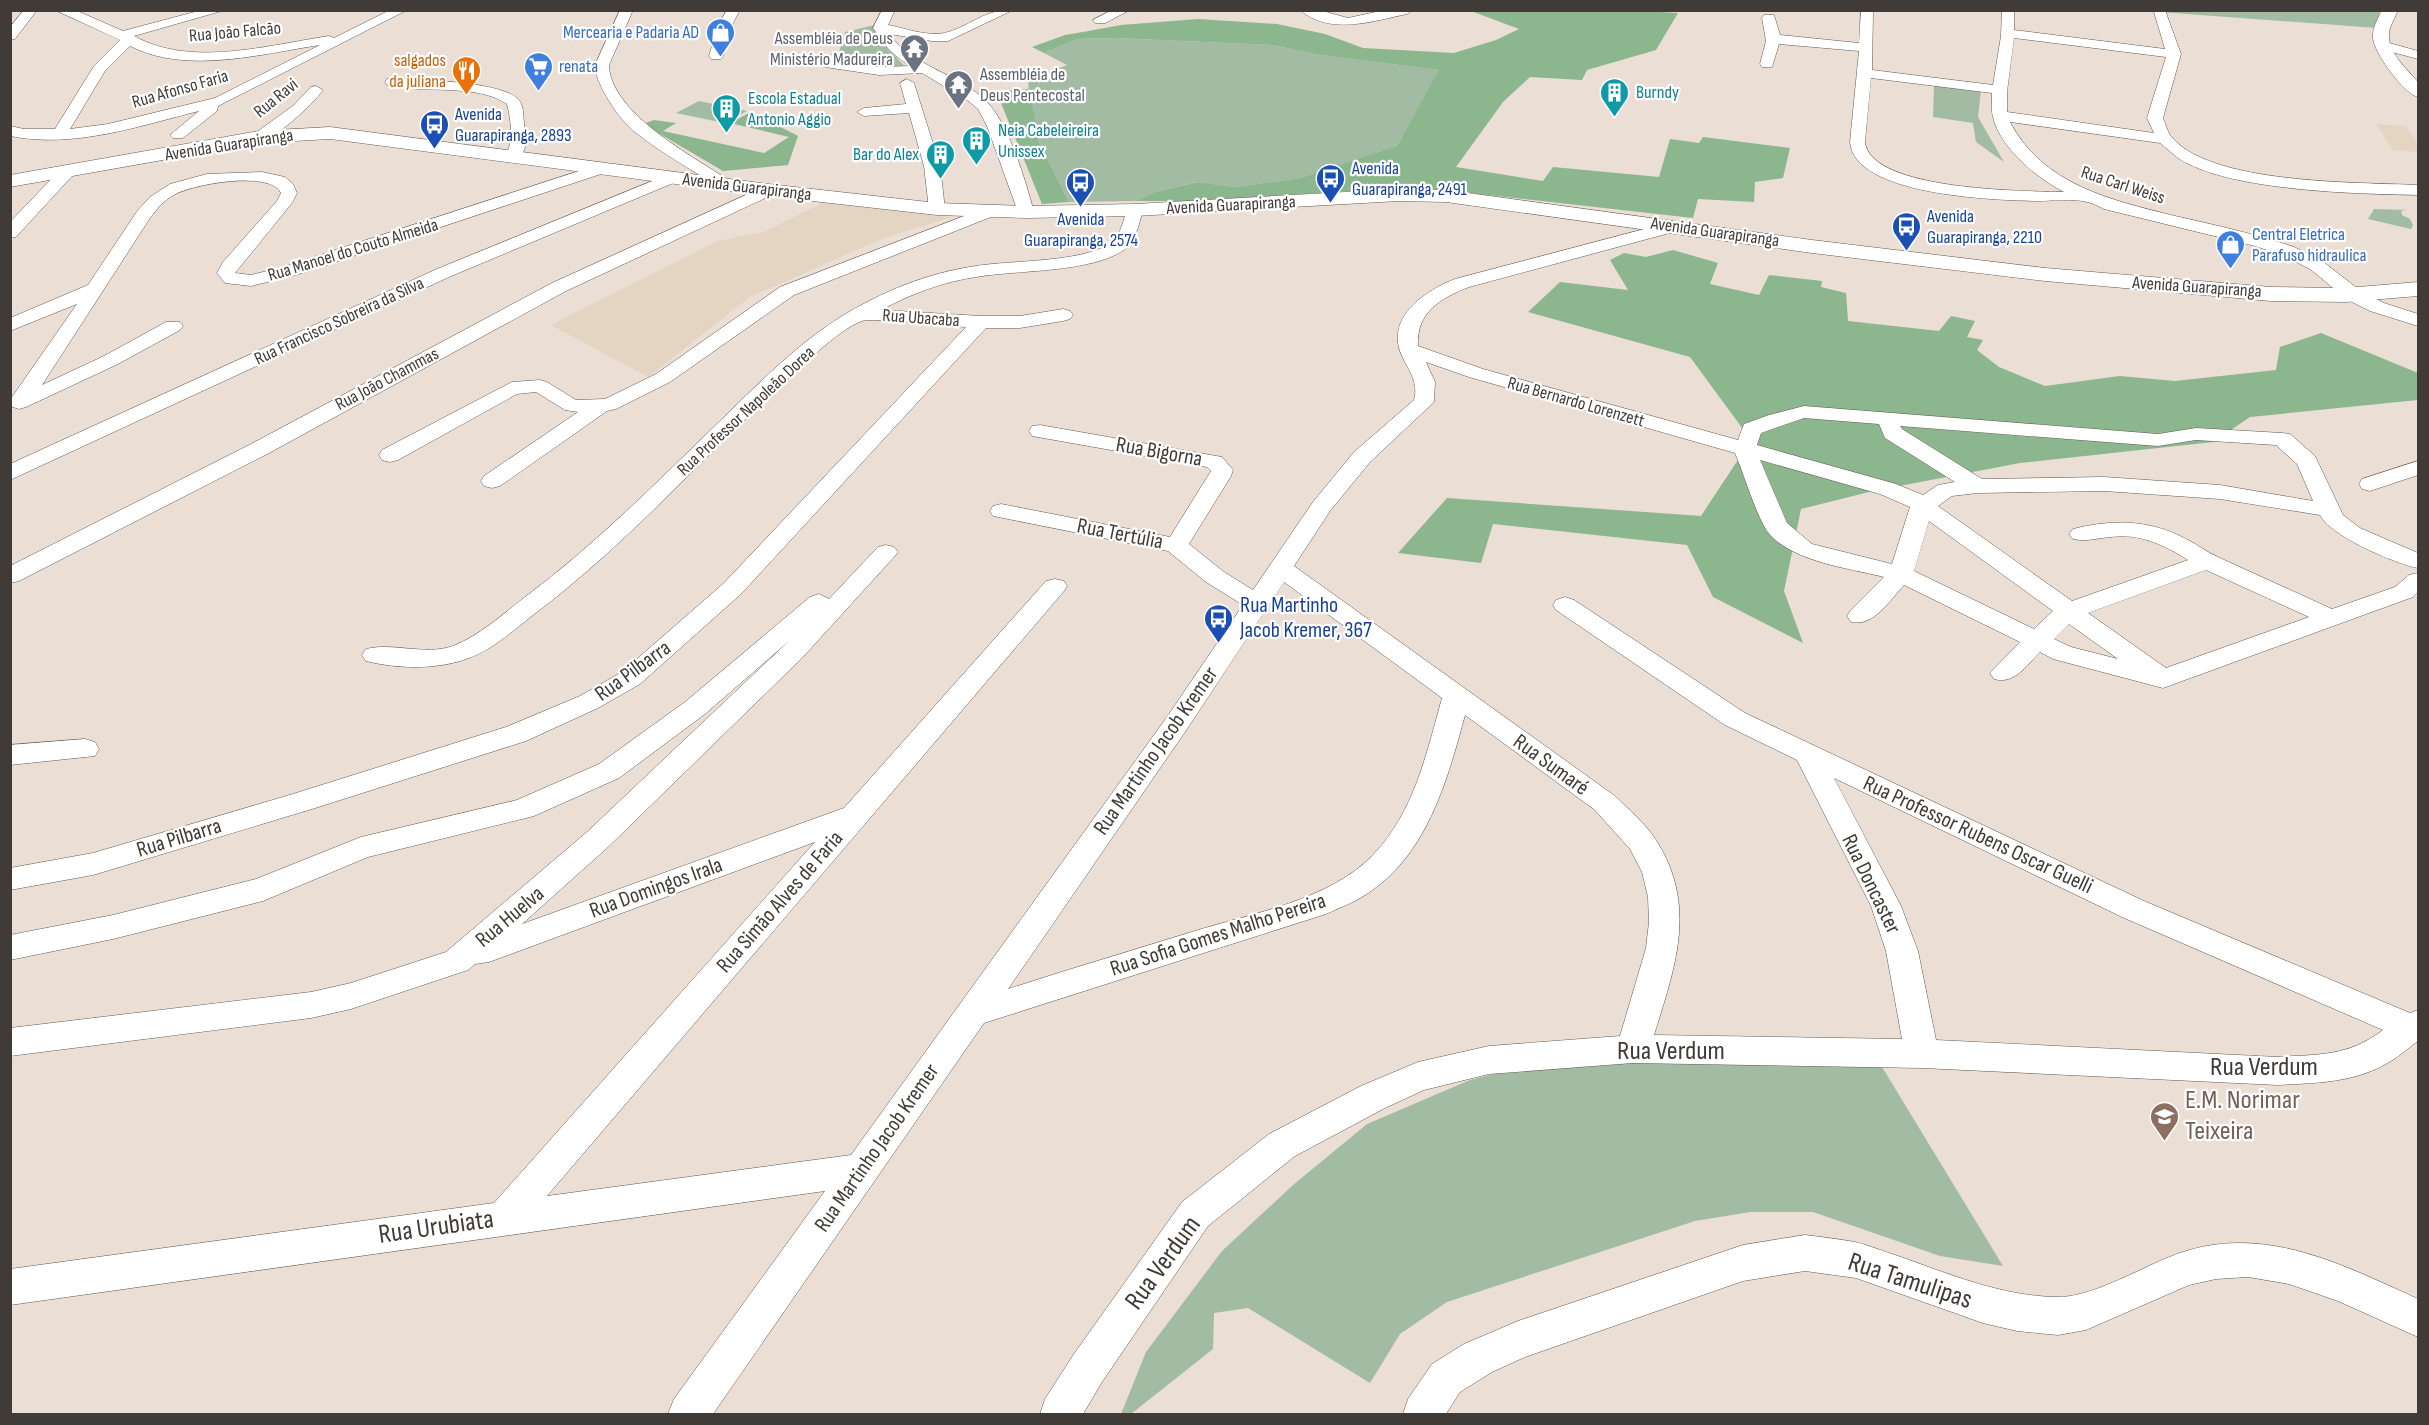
<svg xmlns="http://www.w3.org/2000/svg" width="2429" height="1425" viewBox="0 0 2429 1425" font-family="'Sofia Sans Condensed',sans-serif">
<style>
.education{fill:#e3d5c2}
.green{fill:#a2bca3}
.forest{fill:#8bb68e}
.lines{fill:none;stroke-linecap:round;stroke-linejoin:round}
.minor-casing{stroke:#63584f;stroke-width:1}
.major-casing{stroke:#63584f;stroke-width:1}
.minor{fill:#fff;fill-rule:evenodd}
.major{fill:#fff;fill-rule:evenodd}
.labels{text-anchor:middle;dominant-baseline:central;stroke-width:4.5;stroke-linejoin:round;paint-order:stroke}
.far-street-label{font-size:18px;fill:#403b37;stroke:#fff}
.far-shop-label{font-size:18px;fill:#366cbe;stroke:#fff;text-anchor:start}
.far-worship-label{font-size:18px;fill:#5b616d;stroke:#fff;text-anchor:end}
.far-food-label{font-size:18px;fill:#c56008;stroke:#fff;text-anchor:end}
.far-culture-label{font-size:18px;fill:#0d838f;stroke:#fff;text-anchor:start}
.far-transit-label{font-size:18px;fill:#164399;stroke:#fff;text-anchor:start}
.street-label{font-size:22px;fill:#403b37;stroke:#fff}
.transit-label{font-size:22px;fill:#164399;stroke:#fff;text-anchor:start}
.near-street-label{font-size:27px;fill:#403b37;stroke:#fff}
.near-education-label{font-size:27px;fill:#785e54;stroke:#fff;text-anchor:start}
</style>
<rect width="100%" height="100%" fill="#ebded5"/>
<path class="education" d="M2376,124L2406,126L2418,144V152L2393,150Z
M822,203L951,217L879,240L750,297L648,377L551,325L717,241L764,232Z"/>
<path class="green" d="M2380,10L2377,28L2146,11Z
M875,25L885,45L907,69L895,70L836,62L845,32Z
M1115,38L1272,45L1320,55L1440,70L1397,146L1355,162L1301,178L1235,187L1196,182L1155,192L1135,201L1069,202L1039,142L1029,95L1028,80L1067,65L1044,53L1077,39Z
M1934,85L1981,90L1978,117L2004,162L1976,142L1973,123L1933,117Z
M699,101L747,111L724,123L676,113Z
M2374,209L2406,210L2401,211L2402,215L2410,219L2413,225L2411,229L2368,219Z
M1542,1062H1879L2003,1266L1940,1256L1813,1212H1750L1695,1221L1447,1302L1400,1334L1370,1383L1248,1308L1214,1313L1213,1349L1131,1414H1121L1146,1352L1222,1251L1293,1185L1367,1124L1470,1080Z"/>
<path class="forest" d="M1626,10L1678,13L1656,50L1587,70L1582,80L1530,77L1503,102L1456,167L1543,181L1553,167L1659,177L1670,139L1699,143L1703,137L1790,148L1783,178L1755,182L1754,202L1698,199L1693,218L1416,187L1189,201H1135L1155,192L1197,182L1235,187L1301,178L1397,146L1439,70L1320,55L1272,45L1115,38L1077,39L1044,53L1032,47L1065,35L1083,32L1121,25L1198,19L1277,24L1325,34L1363,48L1454,53L1496,40L1519,29L1471,11Z
M1029,89L1039,142L1069,202L1042,204L1001,103L1006,91Z
M751,112L798,136L788,165L723,171L643,124L654,120L676,123L663,131L764,153L789,137L730,123Z
M1673,250L1718,263L1710,284L1759,295L1769,275L1822,281L1821,287L1846,293L1848,321L1939,331L1951,316L1975,321L1967,337L1983,340L1977,350L1999,367L2045,386L2120,376L2175,381L2276,370L2280,347L2321,333L2418,373V400L2250,417L2213,442L2020,463L1873,491L1801,509L1784,591L1803,643L1713,597L1687,545L1493,524L1481,563L1398,553L1447,498L1701,516L1751,440L1690,357L1528,312L1560,282L1628,290L1610,260L1624,253L1646,257Z"/>
<g class="lines">
<defs>
<path id="minor" d="M24,10H37L15,39L10,40V27Z
M55,10H75L123,31L202,10H225L134,36C191,68 268,45 329,36L334,38L390,10H407L218,106L217,111L183,138H173L170,135L199,111C139,126 73,149 10,136V126L24,129H55L94,66L120,40ZM320,45L215,98L108,124L70,129L105,71L130,46C187,75 260,54 320,45Z
M620,10H633L609,65C610,113 694,157 730,181L732,184L730,187H718C691,169 661,153 635,132C620,121 595,84 595,65Z
M727,10H740L732,25L723,56L721,59H711L709,56L718,25Z
M882,10H895L888,25C905,28 930,38 948,32C974,24 983,10 1013,10L948,41H932L890,34C906,63 963,76 987,102C1010,126 1025,180 1034,212L1032,216H1020L1018,212L987,126L978,109L967,100L922,73L879,75L825,67L824,59L831,55L836,56L838,61L879,67L910,66C890,53 886,46 873,28Z
M1112,10H1130L1105,23H1095L1093,20Z
M1300,10H1319L1348,18L1385,10H1413L1407,14C1373,21 1330,36 1300,10Z
M1861,10H1873L1872,70L1993,85L2001,36L2002,10H2014V30L2165,49L2154,12L2165,10L2181,54L2163,118C2165,123 2167,130 2170,135C2207,185 2359,182 2418,185V195C2358,194 2227,191 2178,158C2172,153 2166,148 2160,143L2010,122C2043,185 2111,200 2175,216C2215,225 2255,234 2294,247L2322,261L2362,292L2384,303L2418,314V326L2370,311L2348,300L2310,269L2282,255L2255,246L2104,209C2098,206 2093,203 2087,202C2073,198 2052,201 2036,201C1996,200 1854,196 1850,142L1859,51L1779,44L1772,67H1762L1760,64L1766,41L1762,18L1764,15H1774L1780,35L1859,43ZM2014,38L2166,57L2147,118L2154,133L2007,112V92ZM1871,78L1992,93C1992,101 1991,110 1993,117C2000,148 2037,178 2064,192C2026,191 1870,191 1865,142Z
M2382,41L2418,51V59L2377,48L2375,45L2377,42Z
M392,78C418,80 503,81 519,100C524,107 523,115 524,123C526,137 528,146 520,158L514,160L506,155C514,141 511,120 507,104C477,83 422,94 387,85L385,82L387,79Z
M907,79L914,83L940,166L945,209L943,213H931L929,209L924,166L909,113L864,116L857,112L864,108L906,104L900,83Z
M316,86L323,90C313,104 271,145 254,140L251,137L254,134L294,105L311,87Z
M604,163L612,168L610,171L296,275L251,286L225,283L217,273L223,262L277,201L281,193C271,170 192,184 174,195C164,200 157,209 150,218L42,385L104,356L166,322H180L183,326L180,330L118,364L26,407L19,409L10,406V400L77,304L10,331V318L88,285L138,210L150,197L170,184L207,174L262,172L285,177L293,184L297,193L292,203L235,273L251,275L283,267Z
M67,167L73,169L75,172L73,175L16,237L10,238V222L61,169Z
M672,173L680,178L678,181L449,277L10,480V464L437,269Z
M768,185L776,190L774,194L566,291L269,453L19,581L10,583V566L253,443L552,283Z
M1135,205L1141,206L1143,210C1139,223 1136,242 1124,250C1090,273 1016,270 976,277C942,282 911,294 881,310L981,316H1020L1063,309L1070,311L1073,315L1070,319L1063,321L1020,328H986L741,594L640,684L598,708L526,741L312,809L93,875L10,890V868L93,853L293,794L506,727L580,696L622,672L723,584L966,327C949,326 872,317 862,321C837,330 797,371 777,389C697,464 624,546 537,612C516,628 494,649 469,658C438,670 398,669 366,661L362,655L366,649C394,642 425,656 453,646C479,636 503,614 525,597C596,544 657,482 720,421C757,385 795,346 839,318C881,292 927,273 976,266C1012,260 1081,263 1111,243C1121,236 1123,220 1127,210L1129,206Z
M990,206L996,207L998,211L996,215L794,295L670,382L616,409L607,411L500,486L492,488L484,486L481,481L484,476L578,412L565,410L536,392L517,394L398,460L390,462L382,460L379,455L382,450L512,382L540,380L547,382L576,400L605,399L656,374L780,287Z
M1671,222L1677,223L1680,227L1677,231L1469,287C1441,298 1416,312 1418,346L1483,369L1738,440L1744,424L1769,415L1804,406L2158,434L2196,428L2282,433L2290,434L2315,456L2343,515L2360,528L2418,553V568C2396,564 2330,536 2320,515L2220,499L2104,491L1977,493L1952,496L1938,506L2072,601L2188,560C2164,545 2140,533 2111,537C2098,538 2086,542 2073,539L2069,534L2073,529C2109,520 2145,519 2180,536C2194,542 2206,552 2220,558C2257,575 2295,592 2332,609L2395,587L2409,575L2418,573V592L2413,597L2163,688L2053,659L2040,652C2026,666 2014,685 1994,679L1990,673L2020,642L1904,585C1890,600 1874,627 1851,622L1847,616L1851,610L1884,577C1849,568 1783,561 1764,526C1752,503 1745,477 1735,453L1469,377L1426,362L1435,382L1434,402L1370,462L1330,511L1294,566L1615,796C1629,810 1645,823 1656,840C1698,906 1675,967 1654,1035L1902,1039L1886,951L1871,906L1797,760L1725,725L1556,610L1553,605L1556,600L1565,597L1574,600L1745,713L2144,901L2410,1013L2418,1010V1041C2407,1049 2396,1059 2384,1065C2351,1083 2314,1083 2278,1085L1922,1068L1633,1063L1489,1074L1424,1090L1385,1108L1295,1156L1208,1226L1102,1382L1083,1414H1040L1045,1399L1074,1354L1182,1202L1269,1134L1361,1086L1418,1062L1489,1046L1620,1036L1646,948L1649,922L1648,897L1642,872L1630,849L1595,810L1465,715C1448,778 1428,852 1371,891C1358,901 1341,907 1326,914L984,1023L713,1414H668L674,1399L825,1191L10,1305V1269L494,1203L815,842L489,962L475,964L468,970L351,1009L311,1018L10,1056V1028L311,992L351,983L446,952L587,832L790,640L705,714L619,778L534,816L368,857L263,901L113,939L10,960V935L113,915L256,879L361,837L517,800L599,764L685,702L810,597L819,594L829,599L878,547L886,545L894,547L898,552L894,557L802,658L607,848L522,924L844,808L1046,581L1055,579L1064,581L1067,586L1064,591L547,1196L851,1155L1167,717L1243,605L1206,582L1168,551L993,516L990,511L993,506L1001,504L1170,537L1211,471L1207,467L1032,436L1029,431L1032,426L1040,425L1222,457L1233,470L1231,476L1189,544L1224,572L1253,590L1313,502L1354,452L1414,400C1420,379 1404,366 1399,348C1390,313 1429,289 1455,279ZM1804,418L1879,424L1885,438L1955,482L1938,485L1923,495L1896,484L1757,445L1761,433ZM1900,426L2158,446L2196,440L2276,445L2297,464L2313,501L2220,485L2104,477L1982,479L1902,429ZM1760,460L1880,494L1910,507L1892,564L1812,544L1787,523ZM1929,521L2053,611L2034,629L1914,571ZM2206,570L2309,617L2166,668L2088,613ZM1284,582L1442,698C1427,752 1414,813 1373,855C1330,900 1253,913 1195,931C1133,950 1070,969 1008,989L1187,729ZM2069,624L2118,659L2071,647L2054,639ZM1834,778L2122,917L2383,1030C2347,1057 2320,1054 2278,1057L1936,1040L1918,951L1901,906Z
M2418,461V475L2370,491L2362,489L2359,484L2362,479Z
M85,739L95,742L99,749L95,756L10,765V745Z
M1805,1235C1821,1237 1838,1239 1855,1242C1869,1245 1884,1252 1898,1256C1949,1274 2001,1296 2056,1297C2090,1298 2135,1271 2167,1258C2256,1220 2337,1262 2418,1299V1337L2338,1301L2289,1284L2248,1277L2216,1279L2189,1285L2086,1330L2058,1335L2017,1331L1983,1323L1856,1278L1805,1271L1743,1281L1525,1357L1492,1372L1460,1392L1446,1414H1403L1408,1399L1432,1364L1464,1344L1518,1321L1743,1245Z"/>
<path id="major" d="M2382,10H2398C2395,18 2390,25 2389,33C2387,52 2407,69 2418,82V97C2404,94 2374,53 2373,38C2372,28 2378,19 2382,10Z
M330,127L768,184L937,203L1026,206L1135,204L1399,189L1446,190L1812,240L2045,268L2271,287L2346,288L2418,282V296L2346,302L2271,301L2045,281L1812,253L1446,202L1399,201L1135,216L1026,218L937,215L768,196L330,139L259,143L10,187V175L259,131Z"/>
</defs>
<use href="#minor" class="minor-casing"/>
<use href="#major" class="major-casing"/>
<use href="#minor" class="minor"/>
<use href="#major" class="major"/>
</g>
<defs>
<symbol id="shop-pin" viewBox="-11 -11 22 30"><path d="M0 17L-7.5 6A9.5 9.5 0 1 1 7.5 6Z" fill="#3f7fe0" stroke="#fff"/><path d="M-5-2.5h2.3a2.7 3.5 0 0 1 5.4 0H5L5.5 6h-11ZM-1.5-2.5h3a1.5 2.3 0 0 0-3 0Z" fill="#fff"/></symbol>
<symbol id="temple-pin" viewBox="-11 -11 22 30"><path d="M0 17L-7.5 6A9.5 9.5 0 1 1 7.5 6Z" fill="#6b7280" stroke="#fff"/><path d="M0-6L5-2H3V0L6.5 2.5H4V6H1.5V3h-3V6H-4V2.5H-6.5L-3 0V-2H-5Z" fill="#fff"/></symbol>
<symbol id="supermarket-pin" viewBox="-11 -11 22 30"><path d="M0 17L-7.5 6A9.5 9.5 0 1 1 7.5 6Z" fill="#3f7fe0" stroke="#fff"/><path d="M-6-5.5h2.5l.6 2H6L4.5 2H-2.5L-4.4-4H-6ZM-1.5 3.2a1.3 1.3 0 1 0 .1 0ZM3 3.2a1.3 1.3 0 1 0 .1 0Z" fill="#fff"/></symbol>
<symbol id="restaurant-pin" viewBox="-11 -11 22 30"><path d="M0 17L-7.5 6A9.5 9.5 0 1 1 7.5 6Z" fill="#e8710a" stroke="#fff"/><path d="M-5-6h1v4h1v-4h1v4h1v-4h1v5L-1.5 .5V6h-2V.5L-5-1ZM5-6V6H3V1.5H1.5Q1.5-4 5-6Z" fill="#fff"/></symbol>
<symbol id="building-pin" viewBox="-11 -11 22 30"><path d="M0 17L-7.5 6A9.5 9.5 0 1 1 7.5 6Z" fill="#0f9aa8" stroke="#fff"/><path d="M-4-6H4V6H1V3H-1V6H-4ZM-2.5-4.3h1.7v1.8h-1.7ZM.8-4.3h1.7v1.8H.8ZM-2.5-1h1.7V.8h-1.7ZM.8-1h1.7V.8H.8Z" fill="#fff"/></symbol>
<symbol id="bus-pin" viewBox="-11 -11 22 30"><path d="M0 17L-7.5 6A9.5 9.5 0 1 1 7.5 6Z" fill="#1a4fb4" stroke="#fff"/><path d="M-5-6H5V4H4V6H2V4H-2V6H-4V4H-5ZM-3.5-4V0h7V-4ZM-3.5 1.2v1.5H-2V1.2ZM2 1.2v1.5H3.5V1.2Z" fill="#fff"/></symbol>
<symbol id="school-pin" viewBox="-11 -11 22 30"><path d="M0 17L-7.5 6A9.5 9.5 0 1 1 7.5 6Z" fill="#8d6e63" stroke="#fff"/><path d="M0-5L7-2L0 1L-7-2ZM-4 1L0 2.5L4 1V4Q0 6-4 4Z" fill="#fff"/></symbol>
</defs>
<g fill-rule="evenodd">
<use href="#shop-pin" x="704" y="16" width="33" height="45"/>
<use href="#temple-pin" x="898" y="32" width="33" height="45"/>
<use href="#supermarket-pin" x="522" y="50" width="33" height="45"/>
<use href="#restaurant-pin" x="450" y="54" width="33" height="45"/>
<use href="#temple-pin" x="942" y="68" width="33" height="45"/>
<use href="#building-pin" x="1598" y="76" width="33" height="45"/>
<use href="#building-pin" x="710" y="92" width="33" height="45"/>
<use href="#bus-pin" x="418" y="108" width="33" height="45"/>
<use href="#building-pin" x="960" y="124" width="33" height="45"/>
<use href="#building-pin" x="924" y="138" width="33" height="45"/>
<use href="#bus-pin" x="1314" y="162" width="33" height="45"/>
<use href="#bus-pin" x="1064" y="166" width="33" height="45"/>
<use href="#bus-pin" x="1890" y="210" width="33" height="45"/>
<use href="#shop-pin" x="2214" y="228" width="33" height="45"/>
<use href="#bus-pin" x="1202" y="602" width="33" height="45"/>
<use href="#school-pin" x="2148" y="1100" width="33" height="45"/>
</g>
<g class="labels">
<g class="far-street-label">
<text transform="translate(235 32) rotate(-5)">Rua João Falcão</text>
<text transform="translate(180 89) rotate(-16)">Rua Afonso Faria</text>
<text transform="translate(276 98) rotate(-39)">Rua Ravi</text>
<text transform="translate(229 145) rotate(-9)">Avenida Guarapiranga</text>
<text transform="translate(2123 185) rotate(18)">Rua Carl Weiss</text>
<text transform="translate(747 187) rotate(7)">Avenida Guarapiranga</text>
<text transform="translate(1231 205) rotate(-3)">Avenida Guarapiranga</text>
<text transform="translate(1715 232) rotate(8)">Avenida Guarapiranga</text>
<text transform="translate(353 250) rotate(-17)">Rua Manoel do Couto Almeida</text>
<text transform="translate(2197 287) rotate(4)">Avenida Guarapiranga</text>
<text transform="translate(921 318) rotate(4)">Rua Ubacaba</text>
<text transform="translate(339 321) rotate(-25)">Rua Francisco Sobreira da Silva</text>
<text transform="translate(387 379) rotate(-28)">Rua João Chammas</text>
<text transform="translate(1576 402) rotate(16)">Rua Bernardo Lorenzett</text>
<text transform="translate(746 411) rotate(-43)">Rua Professor Napoleão Dorea</text>
</g>
<g class="far-shop-label">
<text x="699" y="32" text-anchor="end">Mercearia e Padaria AD</text>
<text x="559" y="66">renata</text>
<text x="2252" y="234">Central Eletrica<tspan x="2252" dy="21">Parafuso hidraulica</tspan></text>
</g>
<g class="far-worship-label">
<text x="893" y="38">Assembléia de Deus<tspan x="893" dy="21">Ministério Madureira</tspan></text>
<text x="980" y="74" text-anchor="start">Assembléia de<tspan x="980" dy="21">Deus Pentecostal</tspan></text>
</g>
<g class="far-food-label">
<text x="446" y="60">salgados<tspan x="446" dy="21">da juliana</tspan></text>
</g>
<g class="far-culture-label">
<text x="1636" y="92">Burndy</text>
<text x="748" y="98">Escola Estadual<tspan x="748" dy="21">Antonio Aggio</tspan></text>
<text x="998" y="130">Neia Cabeleireira<tspan x="998" dy="21">Unissex</tspan></text>
<text x="919" y="154" text-anchor="end">Bar do Alex</text>
</g>
<g class="far-transit-label">
<text x="455" y="114">Avenida<tspan x="455" dy="21">Guarapiranga, 2893</tspan></text>
<text x="1352" y="168">Avenida<tspan x="1352" dy="21">Guarapiranga, 2491</tspan></text>
<text x="1927" y="216">Avenida<tspan x="1927" dy="21">Guarapiranga, 2210</tspan></text>
<text x="1081" y="219" text-anchor="middle">Avenida<tspan x="1081" dy="21">Guarapiranga, 2574</tspan></text>
</g>
<g class="street-label">
<text transform="translate(1159 452) rotate(10)">Rua Bigorna</text>
<text transform="translate(1120 534) rotate(11)">Rua Tertúlia</text>
<text transform="translate(633 671) rotate(-36)">Rua Pilbarra</text>
<text transform="translate(1156 751) rotate(-55)">Rua Martinho Jacob Kremer</text>
<text transform="translate(1551 765) rotate(36)">Rua Sumaré</text>
<text transform="translate(1978 835) rotate(25)">Rua Professor Rubens Oscar Guelli</text>
<text transform="translate(179 838) rotate(-17)">Rua Pilbarra</text>
<text transform="translate(1871 884) rotate(64)">Rua Doncaster</text>
<text transform="translate(656 888) rotate(-20)">Rua Domingos Irala</text>
<text transform="translate(780 902) rotate(-49)">Rua Simão Alves de Faria</text>
<text transform="translate(510 917) rotate(-40)">Rua Huelva</text>
<text transform="translate(1218 935) rotate(-18)">Rua Sofia Gomes Malho Pereira</text>
<text transform="translate(877 1148) rotate(-55)">Rua Martinho Jacob Kremer</text>
</g>
<g class="transit-label">
<text x="1240" y="605">Rua Martinho<tspan x="1240" dy="25">Jacob Kremer, 367</tspan></text>
</g>
<g class="near-street-label">
<text x="1671" y="1051">Rua Verdum</text>
<text x="2264" y="1067">Rua Verdum</text>
<text transform="translate(436 1227) rotate(-8)">Rua Urubiata</text>
<text transform="translate(1163 1263) rotate(-54)">Rua Verdum</text>
<text transform="translate(1910 1281) rotate(18)">Rua Tamulipas</text>
</g>
<g class="near-education-label">
<text x="2185" y="1100">E.M. Norimar<tspan x="2185" dy="31">Teixeira</tspan></text>
</g>
</g>
<rect width="2429" height="1425" fill="none" stroke="#403b37" stroke-width="24"/>
</svg>
